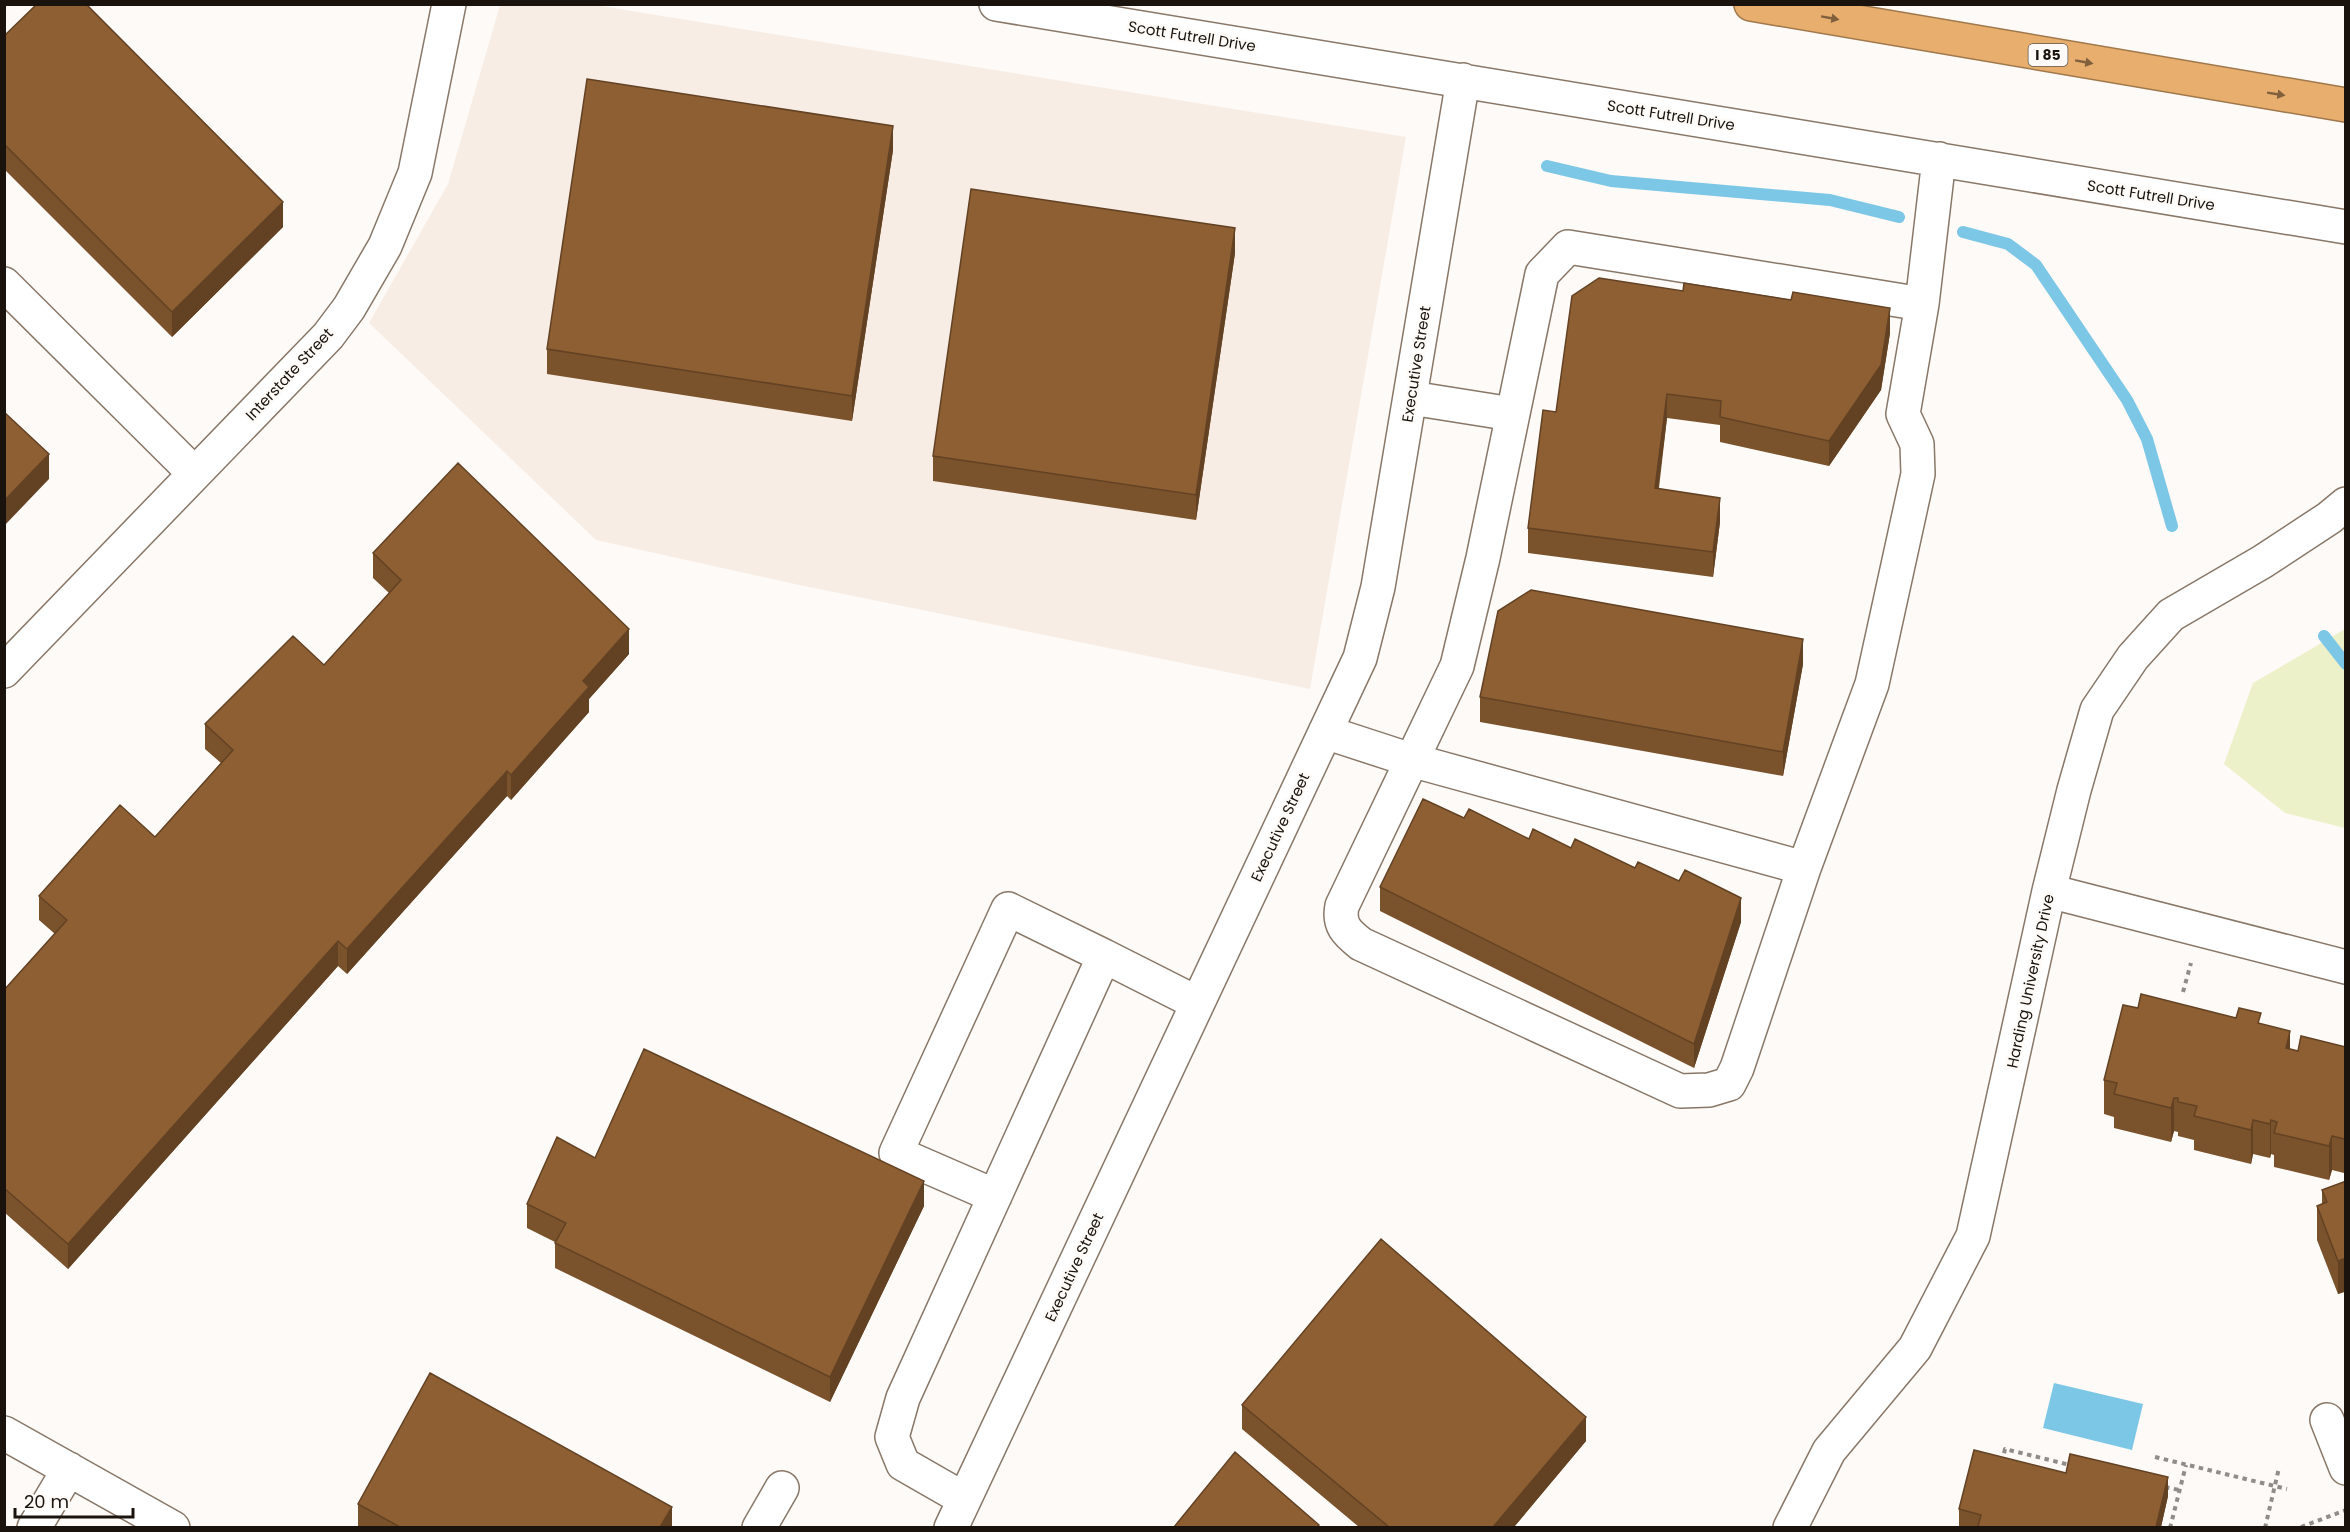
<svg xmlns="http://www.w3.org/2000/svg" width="2350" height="1532" viewBox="0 0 2350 1532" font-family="Poppins,sans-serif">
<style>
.built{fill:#f7ede4}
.green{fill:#ecf1c9}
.water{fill:#7dc7e6}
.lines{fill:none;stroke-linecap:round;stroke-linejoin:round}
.stream{stroke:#7dc7e6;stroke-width:12}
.minor-casing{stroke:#897768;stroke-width:36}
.highway-casing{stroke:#a0784c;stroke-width:36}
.path{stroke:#928c88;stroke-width:4;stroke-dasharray:4.5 4.5;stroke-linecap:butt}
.minor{stroke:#fff;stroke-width:33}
.highway{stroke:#e8ae6e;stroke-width:33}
.wall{fill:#7a522c}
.shaded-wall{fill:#634224}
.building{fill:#8e5f33;stroke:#634224;stroke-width:1.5}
.oneway{fill:#81603e}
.labels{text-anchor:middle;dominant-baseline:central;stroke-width:5;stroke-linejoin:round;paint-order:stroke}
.shield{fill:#fefaf7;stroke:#5e5853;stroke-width:1.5}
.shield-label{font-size:14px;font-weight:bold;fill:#1a130d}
.street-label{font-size:15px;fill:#1a130d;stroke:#fefaf7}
</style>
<rect width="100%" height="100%" fill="#fefaf7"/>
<path class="built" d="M500,5H595L1406,137L1310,689L804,586L596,540L369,323L448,184Z"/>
<path class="green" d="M2345,629V828L2285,813L2224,764L2253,683Z"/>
<path class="water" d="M2054,1383L2143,1404L2132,1450L2043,1428Z"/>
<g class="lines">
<path class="stream" d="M1547,166L1611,181L1830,200L1899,217
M1963,232L2008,244L2036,265L2127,400L2147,439L2172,526
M2324,636L2346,664"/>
<defs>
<path id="minor" d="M996,4L2346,227
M4,284L194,473
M1922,304L1903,414L1917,444L1918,474L1872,684L1804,868L1737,1068L1729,1084L1709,1090L1680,1091L1361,944C1347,933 1338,925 1342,906L1457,666L1483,558L1542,274L1568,247L1922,304L1939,159
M1411,398L1512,414
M4,671L328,336L349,308L385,246L415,173L449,4
M1325,732L1411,760L1804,868
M2049,891L2346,967
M1104,956L1197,1003
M2327,1420L2346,1468
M4,1433L173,1528
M964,1499L903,1464L892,1437L903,1398L1104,956L1008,909L896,1153L995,1196
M34,1528L69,1469
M759,1528L782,1488
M951,1528L1360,658L1378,587L1463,80
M1790,1528L1829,1451L1915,1348L1973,1236L2049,891L2074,790L2097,710L2133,657L2171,615L2262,562L2329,518L2346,504"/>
<path id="highway" d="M1751,4L2346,105"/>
</defs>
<use href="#minor" class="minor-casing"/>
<use href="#highway" class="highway-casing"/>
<path class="path" d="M2183,992L2191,963
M2155,1457L2287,1489
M2002,1462L2005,1449L2070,1465
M2165,1487L2179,1490
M2301,1527L2346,1510
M2170,1528L2186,1465
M2265,1528L2279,1468"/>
<use href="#minor" class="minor"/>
<use href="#highway" class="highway"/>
</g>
<path class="wall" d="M4,36L283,227L172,337L4,169Z
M893,150L852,421L547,374V349Z
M1235,253L1196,520L933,481V456Z
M1890,333L1881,390L1829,466L1720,442V425L1667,418L1659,488L1720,522L1713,577L1528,553V528L1556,412Z
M373,553L629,654L589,699V712L511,800L507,796L347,974L338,966L68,1269L4,1212V990L55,934L39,920V896L155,837L221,763L205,749V724L324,665L389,593L373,578Z
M1803,664L1783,776L1480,722V697Z
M1464,818L1529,839L1571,848L1741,922L1694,1068L1380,911V887Z
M2138,1008L2261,1024L2290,1049L2298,1051L2346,1047V1168L2344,1173L2332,1170L2329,1180L2274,1167V1155L2271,1154L2270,1158L2253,1154L2251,1164L2194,1150V1140L2178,1136V1132L2174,1131L2171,1142L2114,1128V1117L2104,1114V1080Z
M595,1158L924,1206L830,1402L555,1268V1242L527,1228V1204Z
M2346,1181V1322L2344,1318V1292L2338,1294L2317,1240V1206L2322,1204V1190Z
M1242,1405L1586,1441L1514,1527H1359L1242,1429Z
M2066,1473L2168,1496L2161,1527H1959V1509Z
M358,1504L672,1527H358Z"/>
<path class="shaded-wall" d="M893,126V150L852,421V396Z
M283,202V227L172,337V312Z
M1235,228V253L1196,520V495Z
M1890,308V333L1881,390L1829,466V441Z
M1667,394V418L1655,512V488Z
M49,454V479L4,526V501Z
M1720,498V522L1713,577V552Z
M629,629V654L589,699V712L511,800V775L583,681Z
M1803,639V664L1783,776V752Z
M507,771V796L347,974V949Z
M1741,898V922L1694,1068V1044Z
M338,941V966L68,1269V1244Z
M2290,1031V1065L2286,1048Z
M2174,1098V1131L2171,1142V1108Z
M2253,1120V1154L2251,1164V1130Z
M2271,1120V1154L2270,1158V1124Z
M2346,1135V1168L2344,1173V1139Z
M2332,1136V1170L2329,1180V1146Z
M924,1181V1206L830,1402V1377Z
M2346,1258V1288L2344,1284V1292L2338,1294V1261Z
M1586,1417V1441L1514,1527H1493Z
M2168,1477V1496L2161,1527H2156Z
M672,1507V1527H660Z"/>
<path class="building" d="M37,4H86L283,202L172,312L4,144V36Z
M587,79L893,126L852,396L547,349Z
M971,189L1235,228L1196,495L933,456Z
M1599,278L1683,291L1684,283L1791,300L1793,292L1890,308L1881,365L1829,441L1720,417L1721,401L1667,394L1655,488L1720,498L1713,552L1528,528L1543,410L1556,412L1572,296Z
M4,412L49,454L4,501Z
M458,463L629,629L583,681L589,687L511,775L507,771L347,949L338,941L68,1244L4,1188V990L67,920L39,896L120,805L155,837L233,750L205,724L293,636L324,665L401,580L373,553Z
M1531,590L1803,639L1783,752L1480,697L1498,611Z
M1423,799L1464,818L1469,809L1529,839L1533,829L1571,848L1575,839L1635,868L1638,862L1679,881L1685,870L1741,898L1694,1044L1380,887Z
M2141,994L2236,1018L2239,1008L2261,1013L2258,1023L2290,1031L2286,1048L2298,1051L2301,1036L2346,1047V1135L2344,1139L2332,1136L2329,1146L2274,1133L2277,1122L2271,1120L2270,1124L2253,1120L2251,1130L2194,1116L2197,1106L2178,1102V1098H2174L2171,1108L2114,1094L2117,1083L2104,1080L2123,1005L2138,1008Z
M644,1049L924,1181L830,1377L555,1243L566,1223L527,1204L557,1137L595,1158Z
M2346,1181V1258L2338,1261L2317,1206L2327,1202L2322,1190Z
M1381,1239L1586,1417L1493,1527H1389L1242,1405Z
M430,1373L672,1507L660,1527H400L358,1504Z
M1974,1450L2066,1473L2070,1454L2168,1477L2156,1527H1982L1978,1526L1981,1515L1959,1509Z
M1235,1452L1319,1525L1317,1527H1174Z"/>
<defs><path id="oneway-solid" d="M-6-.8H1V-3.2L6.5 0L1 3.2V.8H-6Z" transform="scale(1.5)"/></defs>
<g class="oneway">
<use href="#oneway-solid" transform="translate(1830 18) rotate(10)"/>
<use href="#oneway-solid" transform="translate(2084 62) rotate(10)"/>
<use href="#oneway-solid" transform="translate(2276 94) rotate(9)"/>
</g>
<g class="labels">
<rect class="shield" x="2028.5" y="44" width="39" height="22" rx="4.5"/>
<g class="shield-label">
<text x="2048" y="55">I 85</text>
</g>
<g class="street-label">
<text transform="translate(1192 36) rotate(9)">Scott Futrell Drive</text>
<text transform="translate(1671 115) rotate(9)">Scott Futrell Drive</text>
<text transform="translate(2151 195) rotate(9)">Scott Futrell Drive</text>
<text transform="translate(1416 364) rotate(-81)">Executive Street</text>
<text transform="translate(289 374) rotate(-47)">Interstate Street</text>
<text transform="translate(1280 827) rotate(-65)">Executive Street</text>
<text transform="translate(2030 981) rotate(-78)">Harding University Drive</text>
<text transform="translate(1074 1267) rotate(-65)">Executive Street</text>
</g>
</g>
<rect width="2350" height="1532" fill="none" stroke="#1a130d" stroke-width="12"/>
<path d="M15 1508v9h118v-9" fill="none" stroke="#1a130d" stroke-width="3"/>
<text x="24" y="1508" font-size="18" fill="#1a130d" stroke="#fefaf7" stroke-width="4.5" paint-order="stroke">20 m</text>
</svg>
